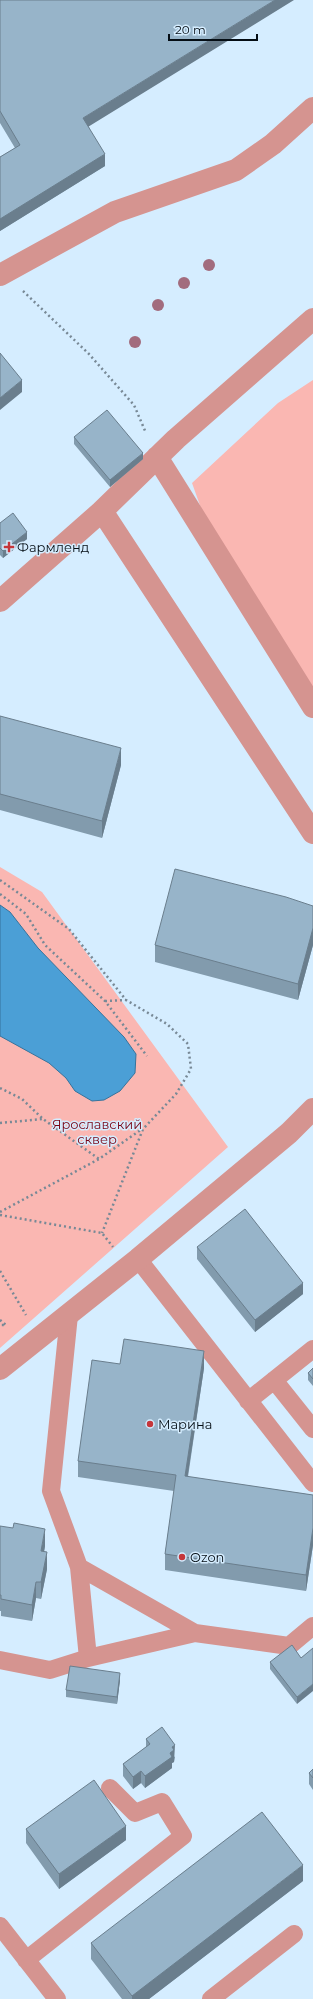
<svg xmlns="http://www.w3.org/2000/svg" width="313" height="1999" viewBox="0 0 313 1999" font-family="Montserrat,sans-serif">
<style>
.green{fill:#fab7b2}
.water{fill:#4b9fd6;stroke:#36739c}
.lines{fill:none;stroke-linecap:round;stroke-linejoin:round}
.path{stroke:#788996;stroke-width:2.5;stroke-dasharray:2 3;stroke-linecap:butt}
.lane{stroke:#d59490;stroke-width:18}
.street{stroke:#d59490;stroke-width:22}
.tree{fill:#a26c7e}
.wall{fill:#829bad}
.shaded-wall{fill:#6a7e8d}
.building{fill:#97b4c9;stroke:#6a7e8d}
.poi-dot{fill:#c5363b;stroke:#d5edff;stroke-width:1.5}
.labels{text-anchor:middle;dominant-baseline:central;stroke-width:3;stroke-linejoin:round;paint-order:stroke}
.poi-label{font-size:13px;fill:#040d14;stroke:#d5edff;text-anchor:start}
.park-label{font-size:13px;fill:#790314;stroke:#d5edff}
</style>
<rect width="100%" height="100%" fill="#d5edff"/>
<path class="green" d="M313,380V700L212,539L192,483L278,403Z
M0,867L42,892L228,1147L0,1348Z"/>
<path class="water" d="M0,905L10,912L38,948L124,1037L136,1054L135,1073L120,1091L104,1100L92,1101L75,1091L66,1078L49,1063L0,1036Z"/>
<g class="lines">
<path class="path" d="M23,291L89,354L134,405L146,433
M0,880L69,929L126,1000L167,1024L188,1044L191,1069L176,1094L143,1129L102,1233
M0,894L26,914L45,945L105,1001L147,1056
M105,1001L126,1000
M0,1088L22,1099L43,1119L99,1159
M0,1123L43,1119
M0,1212L99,1159L142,1129
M0,1215L102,1233L113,1247
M0,1271L26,1315
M0,1320L6,1325H0"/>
<path class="lane" d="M138,1259L313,1483
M69,1315L51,1491L79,1567L195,1633
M274,1380L313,1429
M248,1401L313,1349
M79,1567L88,1658
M0,1660L50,1670L88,1658L195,1633L289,1646L313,1626
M0,1926L57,1999
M26,1960L183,1836L162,1802L135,1813L110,1788
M211,1999L294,1934"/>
<path class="street" d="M0,275L115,212L236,170L273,144L313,108
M157,457L313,707
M102,511L313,833
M0,601L102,511L176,439L313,319
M0,1369L138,1259L289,1133L313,1109"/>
</g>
<g class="tree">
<circle cx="209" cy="265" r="6"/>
<circle cx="184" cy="283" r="6"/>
<circle cx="158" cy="305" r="6"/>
<circle cx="135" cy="342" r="6"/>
</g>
<path class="wall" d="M0,0L89,127L105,166L0,231V157L15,148L0,123Z
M74,437L143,459L110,487L74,444Z
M0,523L27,539L3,558L0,555Z
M0,716L121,765L102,838L0,810Z
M313,906V945L298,1000L155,962V945Z
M197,1247L303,1294L255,1332L197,1259Z
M120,1364L204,1368L188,1477L313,1495V1545L306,1591L165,1570V1554L174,1491L78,1477V1461Z
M313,1368V1386L308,1380V1373Z
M0,1526L45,1546L44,1552L47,1569L41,1599L36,1598L32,1621L1,1616V1611H0Z
M301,1658L297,1704L270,1669V1662Z
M120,1680L117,1704L66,1697V1690Z
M146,1739L175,1757L174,1762L172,1763V1768L145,1788L141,1783L133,1789L123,1776V1764L146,1747Z
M313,1769V1790L309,1784V1773Z
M26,1829L126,1840L59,1889L26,1843Z
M303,1881L149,1999H122L91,1959V1943Z"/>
<path class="shaded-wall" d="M275,0H294L83,130V118Z
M105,154V166L0,231V219Z
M22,380V392L0,410V398Z
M143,453V459L110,487V480Z
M27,532V539L3,558V551Z
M121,748V765L102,838V821Z
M313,928V945L298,1000V984Z
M303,1283V1294L255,1332V1320Z
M204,1351V1368L185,1493V1476Z
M313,1528V1545L306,1591V1575Z
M45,1529V1546L41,1568V1551Z
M47,1552V1569L41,1599V1582Z
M36,1582V1598L32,1621V1605Z
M120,1673V1680L117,1704V1697Z
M313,1684V1691L297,1704V1697Z
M175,1745L174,1762L172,1763V1768L145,1788V1776L170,1753L172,1747Z
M141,1771V1783L133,1789V1777Z
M126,1826V1840L59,1889V1874Z
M303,1865V1881L149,1999H132V1996Z"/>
<path class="building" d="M0,0H275L83,118L105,154L0,219V157L20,145L0,111Z
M0,353L22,380L0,398Z
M107,410L143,453L110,480L74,437Z
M13,513L27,532L3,551L0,548V523Z
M0,716L121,748L102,821L0,794Z
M175,869L286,897L313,906V928L298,984L155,945Z
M245,1209L303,1283L255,1320L197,1247Z
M124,1339L204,1351L185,1476L313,1495V1528L306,1575L165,1554L176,1475L78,1461L92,1360L120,1364Z
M313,1368V1379L308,1373Z
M14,1523L45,1529L41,1551L47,1552L41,1582H36L32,1605L1,1599V1595H0V1526L13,1528Z
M292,1645L301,1658L313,1648V1684L297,1697L270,1662Z
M70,1666L120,1673L117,1697L66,1690Z
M162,1727L175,1745L172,1747L174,1750L170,1753L172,1757L145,1776L141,1771L133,1777L123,1764L150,1744L146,1739Z
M313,1769V1778L309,1773Z
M94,1780L126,1826L59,1874L26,1829Z
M262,1812L303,1865L132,1996L91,1943Z"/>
<g class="poi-dot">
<path d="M7 541h4v4h4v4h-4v4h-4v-4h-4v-4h4z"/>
<circle cx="150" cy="1424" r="4"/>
<circle cx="182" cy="1557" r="4"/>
</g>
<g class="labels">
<g class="poi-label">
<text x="17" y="547">Фармленд</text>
<text x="158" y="1424">Марина</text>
<text x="190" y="1557">Ozon</text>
</g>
<g class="park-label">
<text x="97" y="1124">Ярославский<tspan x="97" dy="15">сквер</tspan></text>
</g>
</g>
<path d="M169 34v6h88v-6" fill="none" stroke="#040d14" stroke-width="2"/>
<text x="175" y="34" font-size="12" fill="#040d14" stroke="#d5edff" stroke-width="3" paint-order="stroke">20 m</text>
</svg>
